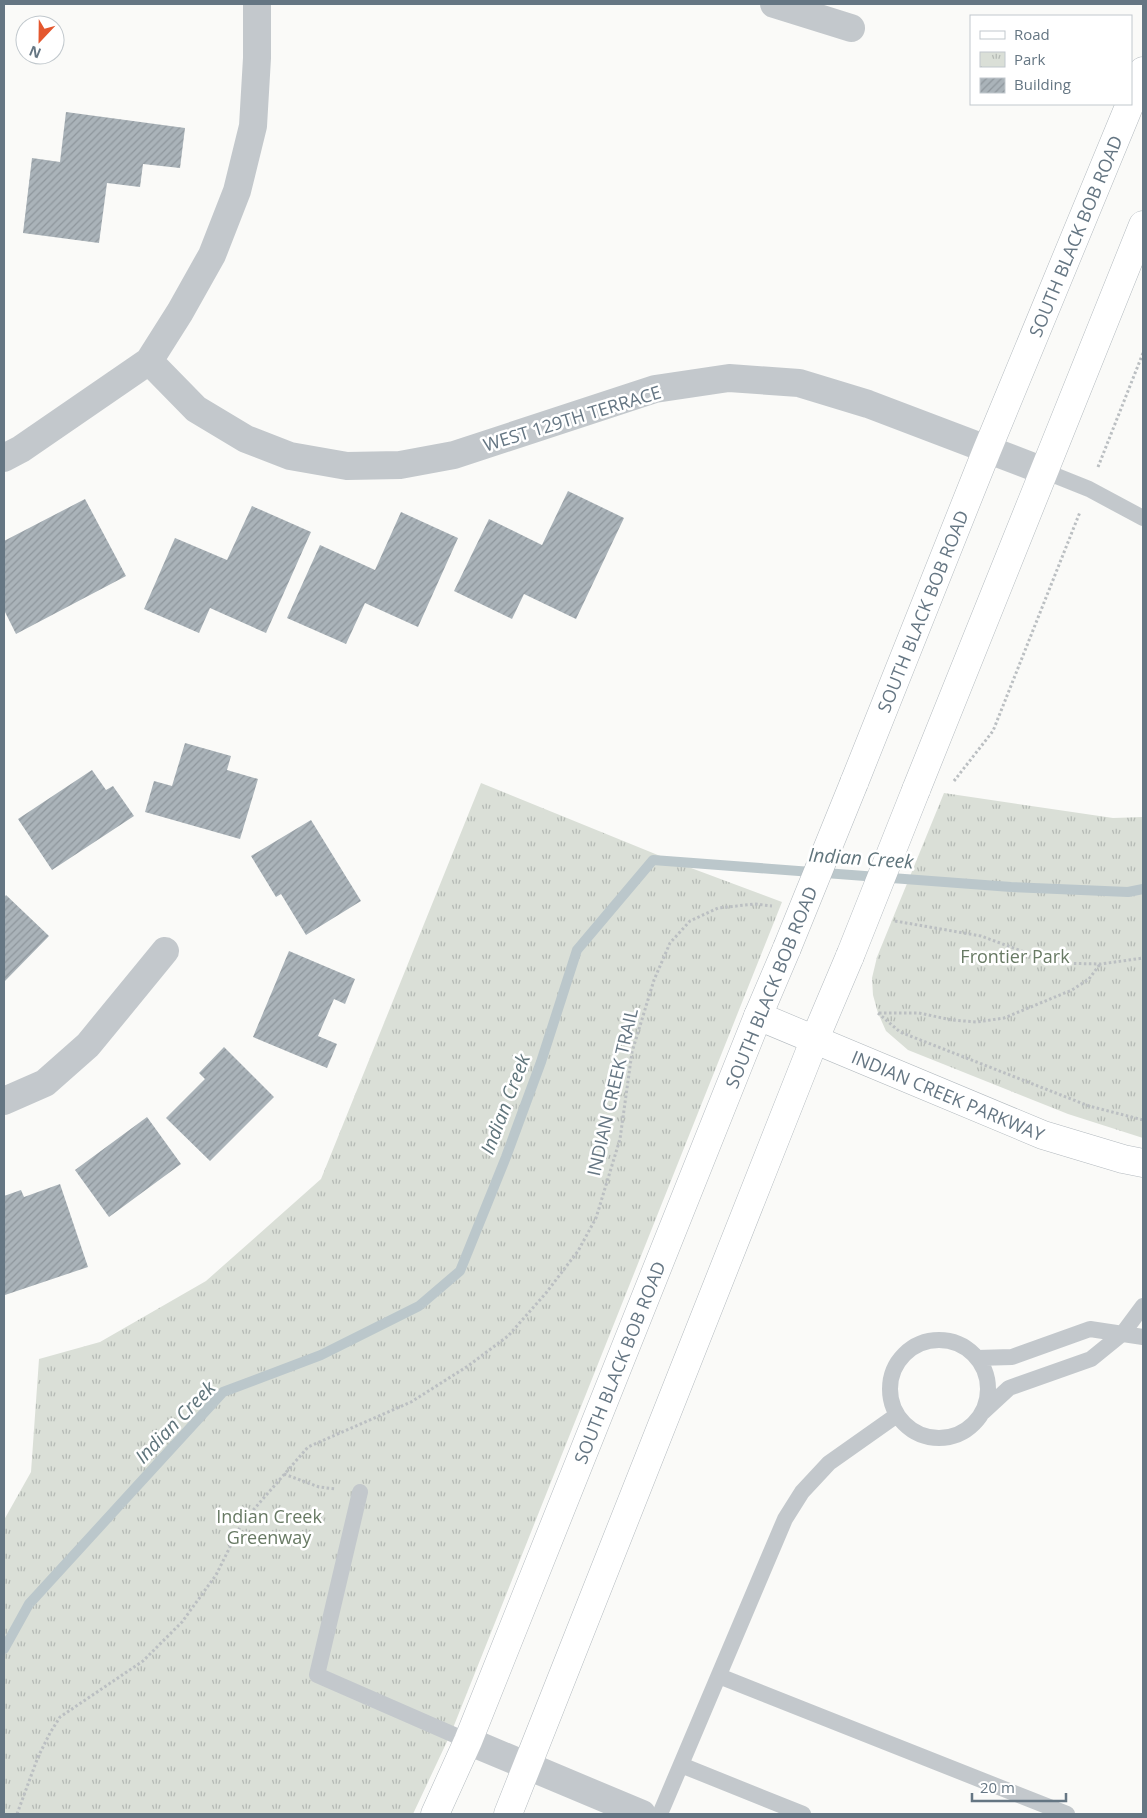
<svg xmlns="http://www.w3.org/2000/svg" width="1147" height="1818" viewBox="0 0 1147 1818" font-family="'Open Sans',sans-serif">
<style>
.park{fill:url(#park-tufts)}
.lines{fill:none;stroke-linecap:round;stroke-linejoin:round}
.stream{stroke:#bbc7cb;stroke-width:10}
.building{fill:url(#building-hatch)}
.secondary-casing{stroke:#b3babf;stroke-width:29}
.path{stroke:#bbbfc2;stroke-width:3;stroke-dasharray:2.5 2.5;stroke-linecap:butt}
.lane{stroke:#c3c8cc;stroke-width:16}
.street{stroke:#c3c8cc;stroke-width:28}
.secondary{stroke:#fff;stroke-width:28}
.secondary-bridge-casing{stroke:#b3babf;stroke-width:29;stroke-linecap:butt}
.secondary-bridge{stroke:#fff;stroke-width:28}
.labels{text-anchor:middle;dominant-baseline:central;stroke-width:5;stroke-linejoin:round;paint-order:stroke}
.street-label{font-size:18px;fill:#657683;stroke:#fff}
.park-label{font-size:18px;fill:#687a64;stroke:#fff}
.water-label{font-size:19px;font-style:italic;fill:#60757c;stroke:#fff}
</style>
<defs>
<pattern id="park-tufts" width="24" height="20" patternUnits="userSpaceOnUse" patternTransform="scale(1.25)"><rect width="24" height="20" fill="#dadfd7"/><path d="M3 7l-1-3M5 7V3M7 7l1-3M15 17l-1-3M17 17v-4M19 17l1-3" fill="none" stroke="#b4b9b4"/></pattern>
<pattern id="building-hatch" width="6" height="6" patternUnits="userSpaceOnUse" patternTransform="scale(1.25)"><rect width="6" height="6" fill="#aab3b9"/><path d="M-1 1l2-2M0 6l6-6M5 7l2-2" fill="none" stroke="#8e969c"/></pattern>
</defs>
<rect width="100%" height="100%" fill="#fafaf8"/>
<path class="park" d="M481,783L675,862L782,902L451,1733L413,1814H4V1520L31,1472L39,1359L100,1342L206,1281L321,1179Z
M944,793L1113,818L1143,817V1138L1068,1114L908,1050L886,1031L878,1013L873,995L872,978L877,957Z"/>
<g class="lines">
<path class="stream" d="M4,1649L29,1604L223,1392L321,1355L419,1306L460,1271L506,1157L541,1062L577,950L653,860L1011,887L1128,892L1143,889"/>
</g>
<path class="building" d="M66,112L185,128L180,168L143,164L140,187L107,183L99,243L23,233L32,158L60,162Z
M568,491L624,518L576,619L524,594L512,619L454,591L489,519L542,545Z
M85,499L126,576L16,634L4,610V541Z
M252,506L311,532L266,633L210,608L199,633L144,609L175,538L227,560Z
M401,512L458,538L418,627L365,603L346,644L287,618L320,545L375,570Z
M185,743L231,756L227,770L258,779L240,839L145,812L154,781L172,786Z
M92,770L106,790L113,786L134,816L52,870L18,819Z
M311,820L361,901L306,935L281,894L276,897L251,856Z
M6,895L49,936L4,982V898Z
M289,951L355,979L345,1004L334,999L318,1036L337,1044L327,1068L253,1037Z
M224,1047L274,1097L210,1161L166,1118L205,1079L199,1073Z
M147,1117L181,1164L109,1217L75,1170Z
M60,1184L88,1267L5,1295L4,1290V1196L21,1190L24,1197Z"/>
<g class="lines">
<defs>
<g id="secondary">
<path d="M1131,102L1143,71"/>
<path id="s1" d="M854,783L987,450L1130,104"/>
<path d="M916,790L1143,225"/>
<path id="s2" d="M758,1016L1043,1135L1123,1159L1143,1163"/>
<path id="s3" d="M435,1814L468,1741L758,1016L787,948"/>
<path d="M508,1814L814,1041L850,956"/>
</g>
</defs>
<use href="#secondary" class="secondary-casing"/>
<path class="path" d="M1098,467L1143,353
M954,781L993,731L1080,512
M895,921L981,936L1054,963L1101,964L1143,958
M878,1013L900,1032L1089,1106L1143,1120
M879,1013H919L952,1020L977,1022L1004,1018L1072,990L1089,979L1100,964
M284,1474L319,1487L336,1489
M17,1814L38,1757L50,1733L60,1717L143,1661L182,1622L216,1575L242,1523L308,1447L411,1402L468,1366L508,1336L546,1293L578,1251L596,1218L620,1139L632,1052L654,980L670,943L690,921L718,908L755,904L772,906"/>
<path class="lane" d="M1044,471L1089,489L1143,518
M890 1389a49 49 0 1 1 98 0a49 49 0 1 1-98 0Z
M977,1358L1012,1357L1090,1329L1143,1337
M983,1412L1009,1388L1091,1359L1123,1333L1143,1306
M360,1492L317,1675L468,1741
M719,1676L1067,1814
M681,1765L803,1814
M660,1814L785,1519L802,1492L829,1463L897,1415"/>
<path class="street" d="M774,4L851,28
M149,361L196,409L246,439L290,456L347,466L400,465L454,455L655,389L729,378L799,383L868,404L1044,471
M4,458L21,449L149,361L180,312L212,255L237,191L253,126L257,58V4
M4,1101L45,1083L88,1045L165,951
M468,1741L642,1814"/>
<use href="#secondary" class="secondary"/>
<defs>
<path id="secondary-bridge" d="M787,948L854,783
M850,956L916,790"/>
</defs>
<use href="#secondary-bridge" class="secondary-bridge-casing"/>
<use href="#secondary-bridge" class="secondary-bridge"/>
</g>
<g class="labels">
<g class="street-label">
<text stroke="none"><textPath href="#s1" startOffset="590">SOUTH BLACK BOB ROAD</textPath></text>
<text transform="translate(572 418) rotate(-17)">WEST 129TH TERRACE</text>
<text stroke="none"><textPath href="#s1" startOffset="185">SOUTH BLACK BOB ROAD</textPath></text>
<text transform="translate(771 987) rotate(-68)">SOUTH BLACK BOB ROAD</text>
<text transform="translate(612 1092) rotate(-77)">INDIAN CREEK TRAIL</text>
<text stroke="none"><textPath href="#s2" startOffset="206">INDIAN CREEK PARKWAY</textPath></text>
<text stroke="none"><textPath href="#s3" startOffset="488">SOUTH BLACK BOB ROAD</textPath></text>
</g>
<g class="park-label">
<text x="1015" y="956">Frontier Park</text>
<text x="269" y="1516">Indian Creek<tspan x="269" dy="21">Greenway</tspan></text>
</g>
<g class="water-label">
<text transform="translate(861 858) rotate(4)">Indian Creek</text>
<text transform="translate(505 1104) rotate(-69)">Indian Creek</text>
<text transform="translate(175 1422) rotate(-46)">Indian Creek</text>
</g>
</g>
<rect width="1147" height="1818" fill="none" stroke="#657683" stroke-width="10"/>
<rect x="970" y="15" width="162" height="90" fill="#ffffff" stroke="#c1c8cd"/>
<rect x="980" y="31" width="25" height="8" fill="#ffffff" stroke="#c1c8cd"/>
<text x="1014" y="40" font-size="15" fill="#657683">Road</text>
<rect x="980" y="52" width="25" height="15" fill="url(#park-tufts)" stroke="#c1c8cd"/>
<text x="1014" y="65" font-size="15" fill="#657683">Park</text>
<rect x="980" y="78" width="25" height="15" fill="url(#building-hatch)" stroke="#c1c8cd"/>
<text x="1014" y="90" font-size="15" fill="#657683">Building</text>
<g transform="translate(40 40) rotate(202)"><circle r="24" fill="#ffffff" stroke="#c1c8cd"/>
<path d="M0-4L9 19L0 12L-9 19Z" fill="#e4572e"/>
<text y="-8" font-size="14" font-weight="bold" text-anchor="middle" fill="#657683">N</text>
</g>
<path d="M972 1793v8h94v-8" fill="none" stroke="#657683" stroke-width="2.5"/>
<text x="980" y="1793" font-size="15" fill="#657683" stroke="#ffffff" stroke-width="4" paint-order="stroke">20 m</text>
</svg>
